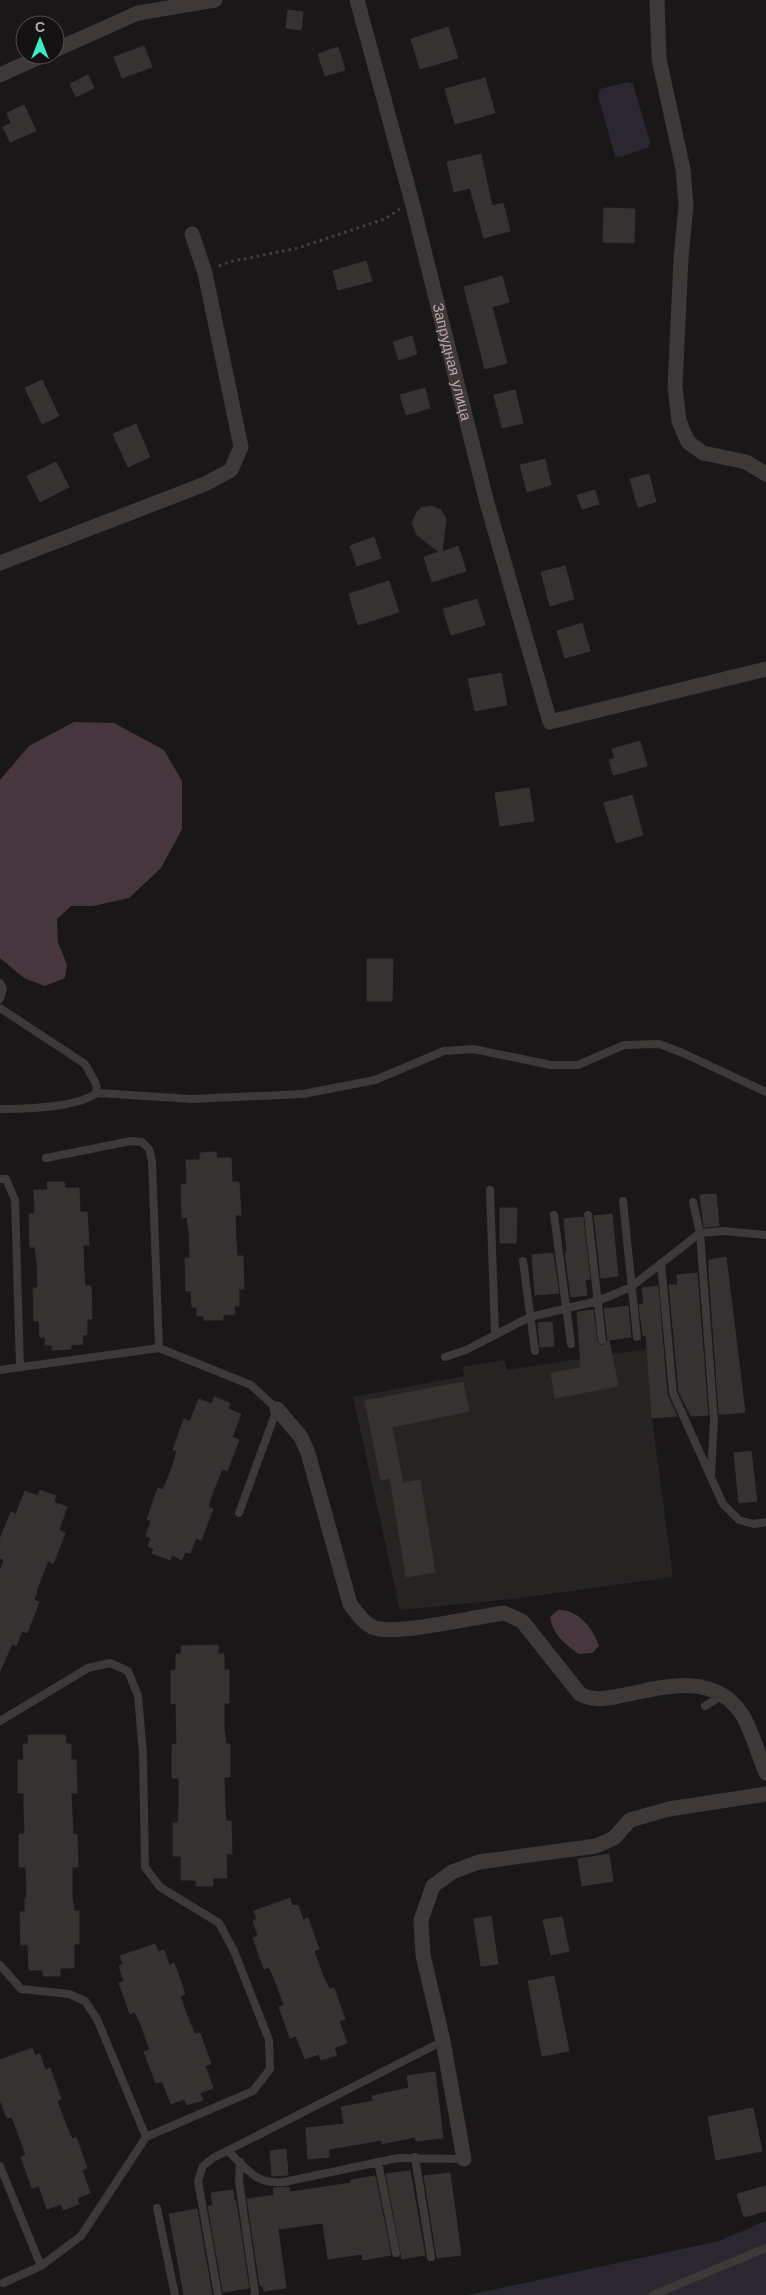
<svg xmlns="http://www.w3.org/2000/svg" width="766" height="2295" viewBox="0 0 766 2295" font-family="'Work Sans',sans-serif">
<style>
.built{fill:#262323}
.green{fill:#2a2731}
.water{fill:#48363e}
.building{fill:#353232;stroke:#353231}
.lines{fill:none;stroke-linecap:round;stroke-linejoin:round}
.path{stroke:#453e3f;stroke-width:3;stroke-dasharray:2.5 4;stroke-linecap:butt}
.lane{stroke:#3e3838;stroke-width:8}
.street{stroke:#3e3838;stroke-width:15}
.labels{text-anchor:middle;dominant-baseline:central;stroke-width:4;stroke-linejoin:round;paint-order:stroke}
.street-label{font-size:15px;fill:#b8aaac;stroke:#141212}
</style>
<rect width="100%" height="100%" fill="#191717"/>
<path class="built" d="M647,1349L652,1418L673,1577L513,1599L400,1610L353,1397L464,1376L462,1367L504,1360L507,1370Z"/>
<path class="green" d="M627,82L633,84L650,142L649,147L621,157L615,156L598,96L600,89Z
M766,2221V2295H468L719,2241Z"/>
<path class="water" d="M74,722L114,723L164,750L182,781V829L161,868L129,898L93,906H71L57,919L58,942L67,965L65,978L45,986L24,978L0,958V780L29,746Z
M558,1610C578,1609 593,1628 599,1646L592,1653L579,1654C565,1644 553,1635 550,1617Z"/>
<path class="building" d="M288,10L303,12L301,30L286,28Z
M448,27L458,58L420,69L411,39Z
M144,46L152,67L122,78L114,57Z
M338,47L345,70L325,76L318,54Z
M88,75L94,88L76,97L70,84Z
M485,78L495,113L455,124L445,89Z
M24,105L36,131L10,142L3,127L11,123L7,113Z
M481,154L492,206L503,203L510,231L484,238L470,188L454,192L447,162Z
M604,208L635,209L634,243L603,242Z
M366,261L372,281L338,290L333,271Z
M502,276L509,302L492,307L507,363L485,369L464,287Z
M412,336L417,354L399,360L393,342Z
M42,380L59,416L42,424L25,388Z
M425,388L430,408L406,415L400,395Z
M515,390L523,423L502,428L494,395Z
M136,424L150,457L128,467L113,434Z
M545,459L551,485L527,492L520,465Z
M56,462L69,487L40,502L27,476Z
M649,474L656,502L638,507L630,479Z
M595,490L599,504L582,509L577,495Z
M432,506L441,510L446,519L442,552L458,546L466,571L432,582L424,557L439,552L417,535L412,523L417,512L421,508Z
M374,537L381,558L357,566L350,546Z
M565,566L574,599L550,606L541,572Z
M389,581L399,612L358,625L349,594Z
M477,599L485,625L451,635L443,609Z
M582,623L590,651L565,658L557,631Z
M501,673L507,705L475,711L468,679Z
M640,741L647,766L613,775L609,760L615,758L612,749Z
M529,788L534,821L500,826L495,793Z
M632,795L643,835L616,843L604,803Z
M367,959H393L392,1001H367Z
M216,1152L217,1158H231L232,1182H239L241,1215H235L236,1242L237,1256H243L244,1289H239V1306H234L235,1314L223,1315V1320H204V1316H197V1307H192L191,1291H186L185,1258H190L189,1232L187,1217L182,1218L181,1185L187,1184L186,1160H200V1153Z
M47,1182H64L65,1188H79L80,1212H87L89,1245H83L84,1272L85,1286H91L92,1319H87V1335H82L83,1344L71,1345V1349L52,1350V1345H45V1337H40L39,1321H34L33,1288H38L37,1261L35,1247H30L29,1214H35L34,1190H48Z
M716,1194L719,1226L704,1227L700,1195Z
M500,1208H517L516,1243H500Z
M612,1214L618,1276L601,1278L594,1216Z
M583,1217L590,1279L585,1280L587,1295L571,1297L565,1253L567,1252L564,1219Z
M553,1253L559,1293L535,1295L532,1255Z
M726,1257L745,1412L727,1414H719L709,1272V1260Z
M697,1273L708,1415L691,1416L679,1392L669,1285H678L677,1275Z
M658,1286L667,1394L677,1416L652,1418L646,1335L643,1336L639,1305L644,1304L642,1288Z
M628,1306L631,1337L609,1340L618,1386L555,1398L551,1373L581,1368L577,1312L593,1310L597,1341L599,1345H603L608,1340L604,1309Z
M552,1322L554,1346L540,1347L538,1323Z
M463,1382L469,1411L392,1427L403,1483L420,1480L435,1572L406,1577L390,1478L381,1480L365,1401Z
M214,1397L230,1403L228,1409L241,1414L232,1437L239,1440L227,1471L222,1469L212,1494L208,1507L213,1509L201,1540L196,1538L190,1553L185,1552L182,1560L172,1555L170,1560L152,1553L154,1549L148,1546L151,1538L146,1536L151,1521L147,1519L158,1488L163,1490L173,1465L177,1451L173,1450L184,1419L190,1421L199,1399L212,1404Z
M751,1451L757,1501L739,1503L734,1453Z
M40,1490L56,1496L54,1502L67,1507L59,1530L65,1533L53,1564L48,1561L38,1586L34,1600L39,1602L27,1633L22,1631L16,1646L12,1644L0,1671V1571L4,1560L0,1558V1539L11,1512L16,1514L25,1491L38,1496Z
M218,1645V1654H224V1670H229V1703H224V1729L226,1744H230V1777H224L225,1807L226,1821H231L232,1854H226L227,1878H213V1886H196V1880H181V1856H173V1823H178L179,1808V1778H172V1745L177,1744L176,1703L171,1704V1671L176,1670V1654H181V1646Z
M28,1735H65L66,1744H71V1760H76L77,1793H71L73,1834H77L78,1867H72V1897L74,1911H79V1944H74V1968H60V1976H43V1970H29L28,1945H21L20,1912H25V1898H27L26,1867H19V1834H25L24,1807V1793H18V1760H24L23,1744H28Z
M609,1854L613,1881L582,1886L578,1859Z
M290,1898L292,1906L298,1905L303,1920L308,1918L319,1949L314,1951L323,1976L329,1989L334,1988L345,2019L339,2021L347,2043L334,2048L337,2055L321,2060L319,2054L305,2059L296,2036L290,2038L279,2007L284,2005L275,1980L269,1967L264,1969L253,1938L258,1936L253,1921L257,1919L254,1911Z
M491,1916L498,1964L481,1966L474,1919Z
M562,1917L569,1951L551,1955L543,1920Z
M155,1944L158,1952L164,1950L169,1965L174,1963L185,1994L180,1996L189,2021L195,2034L200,2033L211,2064L205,2066L213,2088L200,2093L203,2100L187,2105L184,2099L171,2104L162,2081L156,2083L144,2052L150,2050L141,2025L135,2012L130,2014L119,1983L124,1981L119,1966L123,1964L120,1956Z
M554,1976L569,2051L542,2056L528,1981Z
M32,2048L35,2056L40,2054L45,2070L50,2068L61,2099L57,2101L66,2125L72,2139L76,2137L87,2168L82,2170L90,2193L77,2198L79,2204L63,2210L61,2204L47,2209L39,2186L32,2188L21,2157L26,2155L17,2130L12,2117L7,2118L0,2100V2060Z
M435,2072L443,2138L416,2141L415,2137L382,2144V2140L329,2149V2157L308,2159L306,2128L344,2124L341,2107L373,2101L372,2096L409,2088L407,2076Z
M753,2108L762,2151L716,2160L708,2117Z
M286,2149L288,2175L272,2176L270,2151Z
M410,2171L425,2255L402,2259L386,2174Z
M450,2173L461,2255L437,2258L424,2176Z
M375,2176L391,2255L363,2260L362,2254L328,2259L323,2223L278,2229L286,2288L264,2291L263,2286H260L247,2199L274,2195L273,2188L289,2187L290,2192L351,2183V2180Z
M766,2186V2211L744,2217L737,2194Z
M233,2190L234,2201H236L249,2288L223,2292L208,2206H213L211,2193Z
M197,2209L212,2295H184L169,2214Z"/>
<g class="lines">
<path class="path" d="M219,266L229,262L298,248L385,219L400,209"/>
<path class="lane" d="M0,983L3,989L0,999
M0,1008L85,1064L96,1084L97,1093C76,1108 26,1109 0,1109
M97,1093L192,1099L303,1094L375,1080L444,1051L473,1049L551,1065H578L624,1045L659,1044L683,1053L766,1092
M46,1158L131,1141L142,1142L149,1149L152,1161L159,1348L251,1385L277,1409L239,1513
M0,1179H6L15,1200L20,1367
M490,1190L495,1335
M623,1201L637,1337
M693,1202L700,1233L714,1421L711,1474
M554,1215L571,1344
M588,1215L602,1340
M523,1261L535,1351
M661,1263L673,1393L723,1504L739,1520L754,1524L766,1522
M445,1357L466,1350L530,1317L598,1301L631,1287L700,1233L724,1231L766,1235
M0,1370L159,1348
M705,1706L723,1695
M0,1721L88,1668L110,1663L128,1671L138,1696L143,1754L145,1867L160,1887L219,1923L234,1951L269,2040L270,2069L253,2091L146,2137L81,2236L41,2266L3,2283
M0,1965L21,1989L69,1994L85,2001L97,2019L146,2137
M228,2151C247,2169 256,2185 284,2182L398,2158L464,2159
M415,2157L431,2257
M240,2162L239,2181L255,2293L254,2295
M378,2162L396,2253
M0,2166L41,2266
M157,2208L175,2295
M218,2295L198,2181L203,2166L213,2158L443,2041
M653,2295L766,2248"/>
<g class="street">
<path id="s1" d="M357,0L412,202L487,503L550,722L766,669"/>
<path d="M657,0L659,59L683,169L686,205L681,259L675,387L679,421L688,442L703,453L746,462L766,474"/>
<path d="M55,50L138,13L215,0"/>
<path d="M0,75L44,55"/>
<path d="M0,563L205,484L231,470L241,447L205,273L192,234"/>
<path d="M277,1409L301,1437L308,1453L350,1604C356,1612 365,1625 375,1628C400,1635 474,1617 504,1613L522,1621L580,1694C595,1702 608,1698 624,1695C664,1687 713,1672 741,1713C751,1727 759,1757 766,1773"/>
<path d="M464,2159L443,2041L423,1955L421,1920L433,1886L452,1872L479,1862L596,1846L614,1838L630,1820L669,1809L766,1794"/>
</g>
</g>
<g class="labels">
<g class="street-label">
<text stroke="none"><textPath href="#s1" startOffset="374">Запрудная улица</textPath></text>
</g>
</g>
<g transform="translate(40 40)"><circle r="24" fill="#141212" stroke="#564f50"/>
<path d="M0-4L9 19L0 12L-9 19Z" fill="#3debc8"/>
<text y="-8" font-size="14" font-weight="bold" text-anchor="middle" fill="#b8aaac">С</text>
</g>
</svg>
